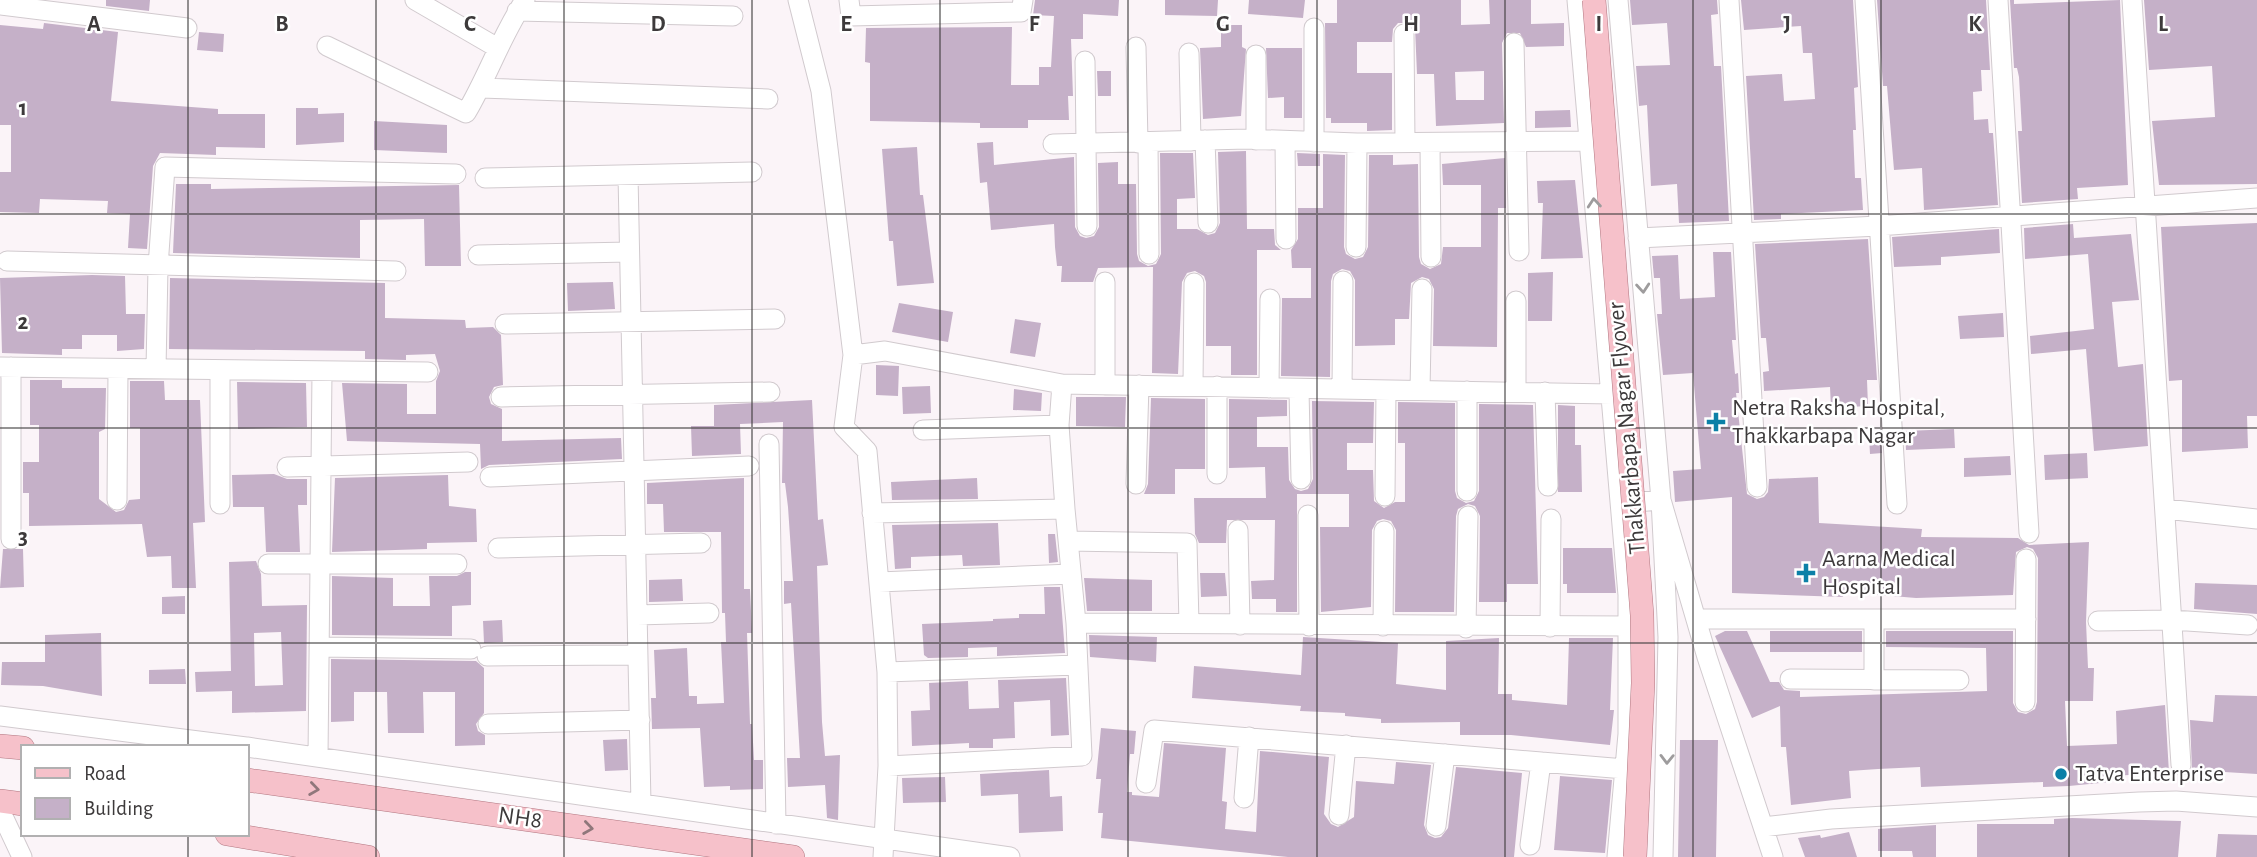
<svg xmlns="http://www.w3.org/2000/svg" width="2257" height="857" viewBox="0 0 2257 857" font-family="'Alegreya Sans',sans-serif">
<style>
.building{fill:#c5b0c8;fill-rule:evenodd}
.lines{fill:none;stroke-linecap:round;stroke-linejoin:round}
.minor-casing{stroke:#d1cace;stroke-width:21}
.major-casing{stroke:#b17781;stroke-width:24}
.minor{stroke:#fff;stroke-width:19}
.major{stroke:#f6c1ca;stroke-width:23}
.major-bridge-casing{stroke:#b17781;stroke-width:24;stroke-linecap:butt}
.major-bridge{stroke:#f6c1ca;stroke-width:23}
.oneway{stroke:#9e9c9d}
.oneway2{stroke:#90777b}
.grid{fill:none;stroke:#3d3a3b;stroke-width:2;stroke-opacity:0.55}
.poi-dot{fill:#0b80a7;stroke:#fff;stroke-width:2.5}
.labels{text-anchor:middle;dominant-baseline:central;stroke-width:5;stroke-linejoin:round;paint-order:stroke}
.poi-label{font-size:24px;fill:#3d3a3b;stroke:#fff;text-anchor:start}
.street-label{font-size:24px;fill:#3d3a3b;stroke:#fff}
.grid-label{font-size:23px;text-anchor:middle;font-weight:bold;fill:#3d3a3b;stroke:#fff;stroke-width:5;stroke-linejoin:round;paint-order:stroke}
</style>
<rect width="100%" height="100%" fill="#fbf4f8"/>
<path class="building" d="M106,0H150L149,11L106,6Z
M1035,0H1119L1118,16L1083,14V39H1071L1073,96H1068L1069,120H1028V128H980V123L870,121V63L865,62L866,28L1012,27L1011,85H1039V67H1051L1054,16L1033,15Z
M1165,0H1218L1217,16L1165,15Z
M1249,0H1305L1303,18L1248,14Z
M1337,0H1461V25L1490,24L1489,0H1531V24L1564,23V46L1526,47L1520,33H1507L1502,43L1504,123L1436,126L1434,74H1417L1415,28L1409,23H1398L1393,29L1392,42H1357V73H1392V130L1367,131V123H1331V118H1326L1325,23H1337ZM1484,71V100H1456L1455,72Z
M1630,0H1717L1718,14L1711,15L1714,66H1721L1729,221L1679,223L1677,184L1651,186L1647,105L1639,106L1636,66L1670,65L1667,23L1632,25Z
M1741,0H1853L1858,87L1854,88L1856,130H1853L1855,178H1861L1863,210L1781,214V219L1754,220L1746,76L1782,74L1784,101L1815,99L1812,53H1803L1801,26L1744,30Z
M1877,0H1986L1990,70H1981L1982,91L1973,92L1974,120L1988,119L1989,133H1993L1998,205L1924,210L1922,168L1894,170L1887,86H1883Z
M2010,0H2014V4L2120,0L2128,185L2077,188L2078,199L2022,203L2018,131H2022L2019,77L2017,68H2014Z
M2144,0H2257V184L2159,185L2152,121L2215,117L2212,66L2149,70Z
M44,23L118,32L111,101L218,109V114H265V148L216,147V155L160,153L153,166L147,249L128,248L130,214L107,213L108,201L40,199L39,213L0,212V172H11V125H0V25L43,29Z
M1221,25H1242V47L1246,49L1241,116L1203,119L1200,48L1221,47Z
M199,32L224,34L223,52L197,50Z
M1266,48H1302V118H1284V97L1268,98Z
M1097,71H1111V96H1098Z
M296,108H318V114L344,113V142L296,145Z
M1570,110L1571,127L1535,128V111Z
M374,121L447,125V153L374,150Z
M993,142L994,165L1074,157L1075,227L1080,236L1086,238L1094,236L1099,227L1098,163L1118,162V184H1136L1137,254L1139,261L1148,266L1156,264L1161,254L1160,153H1193L1195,198L1177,199V229H1197L1208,235L1215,233L1220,223L1218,152L1246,151L1247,229H1274L1275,245L1281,250H1257V375H1231V346H1206V282L1204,276L1195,271L1187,273L1182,282L1178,374L1152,373L1153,267L1098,268L1093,282H1061L1062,266H1057L1055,247L1054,224L991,230L987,182L980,183L977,143Z
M917,147L920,195H923L934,283L897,286L893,241H889L882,149Z
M1297,153L1320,154V166H1298Z
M1323,154L1345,155L1344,247L1346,254L1355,259L1363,257L1368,247L1369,155H1393V165L1418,164L1419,257L1421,264L1430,269L1441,264L1443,247H1481V185H1443L1442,164L1505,158L1506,208H1498L1497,347L1433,346L1434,289L1429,279L1422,277L1411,283L1409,319H1395V345L1355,346V280L1350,271L1342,269L1333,274L1331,281L1330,377L1281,376L1282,298H1311V268H1292L1291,250L1298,239V208H1323Z
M1575,180L1583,258L1541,259L1543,203H1538L1537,181Z
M176,184H211V189L459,185L461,266H425L424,219L360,220V258L173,253Z
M2257,223V416H2247L2248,448L2182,452V380L2169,381L2161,227Z
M2073,224L2074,238L2131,234L2139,300L2112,302L2118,367L2143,364L2148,446L2094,451L2086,349L2031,354L2030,336L2094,329L2088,254L2025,259L2024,228Z
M1999,229L2000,253L1941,257V265L1894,267L1892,237Z
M1868,239L1877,380H1867L1868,406L1831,408L1830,387L1764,391L1763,372L1769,371L1766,338H1761L1755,244Z
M1713,252H1731L1736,340H1732L1735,374L1738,373L1739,393H1736L1747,494L1757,499L1764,497L1768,492L1769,479L1818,477L1819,523L1922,529L1921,537L2018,538L2029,545L2089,542L2086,622L2088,668H2094L2093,701H2065L2067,746L2117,744L2116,711L2165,705L2169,773L2109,776L2110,782L2069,786L2043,787V782L1921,787L1920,767L1878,769L1849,771L1851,798L1791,805L1786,747H1781L1780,706L1752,718L1715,636L1725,631H1747L1770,682H1779L1784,690L1800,691V697L1987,691L1986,648L1886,647V631H2013V703L2018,712L2026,714L2035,709L2037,702L2038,558L2033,549L2027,547L2016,552L2013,595L1916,598L1844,592L1843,597L1732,593V497L1675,502L1673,471L1701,469L1693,373L1663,375L1657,314H1662L1660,278H1654L1652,256L1678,255L1680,299L1715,297Z
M1553,272L1552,321H1528V273Z
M92,275L125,276L126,314H145L144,349L117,351V335H82V349H62V355L2,353L0,278Z
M170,278L385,283V318L465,320L466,328L493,327L501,335L503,385L494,387L489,397L491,404L502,409V441L621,438L622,459L489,465L481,469L480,444L347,441L342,383L407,384V414H436V381L440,371L435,354L406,355V360L365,359V351L169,349Z
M613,282L615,309L568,311L567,283Z
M899,303L953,312L948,342L892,332Z
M2003,313L2004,337L1960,339L1958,316Z
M1015,319L1041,323L1035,357L1010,353Z
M876,365L899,366L898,396L876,395Z
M30,380H62V388H106L105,429L99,432V499L116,512L124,510L129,500L140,499V428H130V381H164L165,400H200L205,522L193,523L196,588H172L171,556L147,557L142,524L29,526V493H23V462H39V425H30Z
M237,382L306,383L307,427L238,429Z
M930,386L931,413L903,414L902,387Z
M1014,389L1042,393L1041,411L1013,410Z
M1076,397H1126L1125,427L1076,426Z
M1151,398L1205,399V469H1175V494H1144L1148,484Z
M1229,399L1287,400V416L1257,417V447H1288L1289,480L1295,489L1301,491L1308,489L1313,479L1312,401L1374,402L1373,443H1347V470H1373L1374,501L1384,508L1395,502H1405V443H1398V402L1455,403V491L1457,498L1466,503L1474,501L1479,491V404L1533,405L1538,584H1507V602H1479L1480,516L1475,506L1468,504L1458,509L1456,516L1454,612H1395L1396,530L1391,521L1383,519L1377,521L1372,530L1371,607L1321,612L1320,527H1349V494H1297V612H1276V599H1252L1251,581L1274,580L1275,520H1227L1226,543H1199L1195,534L1194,498H1266L1265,467L1229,468Z
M812,400L818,520L823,519L828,565L817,566L822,722L825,756L840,755L838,820L827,818L825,785L788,787L787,758H800L791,603L784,604V581H793L788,507L785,483H782L783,422L740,424L741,454L692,456L691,426H714V405Z
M1558,405L1575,406V445H1581L1582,492H1558Z
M1954,429L1955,448L1906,450L1905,431Z
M1869,436H1880L1882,453L1870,454Z
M2087,453L2088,478L2045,480L2044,455Z
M2010,456L2011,475L1964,477V458Z
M274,474L287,479H307V505H298L300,552H266L264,507H233L232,475Z
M448,475L449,506L476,509L477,542L427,543V549L332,552L335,478Z
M744,478V589H750L752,633H747L750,724H752L754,760H763V789L730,790V786L704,787L700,728L652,729L651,698H656L654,650L687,648L689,696H697V704L724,703L721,642H726L725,613H722L721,532H664L663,504H647V483Z
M977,478L978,499L892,500L891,482Z
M998,523L1000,565L963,566L962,555L911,557V568L895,569L892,525Z
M1048,534H1055L1058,562L1049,563Z
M1563,548H1612L1616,593H1567V584H1563Z
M3,549H23L24,587L0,588Z
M256,561L261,574L262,606L307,605L306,711L232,713V691L196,692L195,672L231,671L229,562ZM281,632L283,685L255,686L254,633Z
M465,572H471V605L452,606V636L332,635V576L393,578V606H430L429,576H457Z
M1200,573H1225L1227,596L1201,597Z
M1084,578L1152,580V611H1087Z
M682,579L683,601L649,602V580Z
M2195,583L2257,585V614L2194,609Z
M1044,587H1060L1065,653L997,656V647L968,648V657L928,658L924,655L922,624L993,621V619L1019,618V614H1045Z
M185,596V614H162V597Z
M502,620L503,642L484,643L483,621Z
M1770,631H1862V652H1770Z
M101,633L102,696L43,686L1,685L2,662H45V635Z
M1089,635L1157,637L1156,662L1090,657Z
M1303,637L1398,643L1396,684L1446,690V641L1499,638L1498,694H1512V700L1567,705L1569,638H1613L1610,710H1614L1610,745L1511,735H1460V722L1381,723V719L1345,716V713L1300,711L1301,706L1192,698L1194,666L1301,675Z
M331,659L476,661L484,668V713L476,724L478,731L485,735V745L455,746V692H423L424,733H388L387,692H354V721L331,722Z
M185,669L186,684H149V670Z
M1066,678L1069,735L1051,736L1050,700L1014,702L1015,738L993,739V748H969V743L912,746L911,711L930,710L929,683L968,681L969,709L999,708L998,680Z
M2215,695L2257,696V774L2192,770L2190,720L2213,722Z
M1101,728L1136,731L1134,754H1130L1127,792H1132V795L1159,797L1164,743L1226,748L1222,801L1227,802L1225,829L1256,832L1260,751L1329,757L1324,814L1331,824L1338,827L1354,817L1356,781L1394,784L1396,762L1431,765L1424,825L1428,835L1435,838L1441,837L1448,828L1456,767L1522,773L1514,857H1288L1101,838L1103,813H1098L1101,779H1096Z
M627,739L628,770L605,771L603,740Z
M1680,740H1718L1716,857H1678Z
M1049,770L1050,797L1062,796L1063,831L1019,833L1018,794L981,796L980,774Z
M1560,776L1612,780L1605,853L1554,850Z
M945,777L946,802L903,803L902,778Z
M2072,818L2181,821L2178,857H1977V824H2054V819Z
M1936,825V857H1913L1912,851H1878V829Z
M1849,832L1857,857H1805L1798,838L1820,835L1821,838Z
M2218,834L2257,835V857H2216Z"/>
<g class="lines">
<defs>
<path id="minor" d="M415,0L496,47
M798,0L821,91L853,355L844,427L867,451L887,672L888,766L883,857
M849,0L851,16L1021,12L1023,0
M1577,0L1628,595V734L1617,857
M1618,0L1661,500L1668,637L1663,857
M1729,0L1757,487
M1865,0L1897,504
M1998,0L2029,533
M2132,0L2181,765
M0,5L187,28
M517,11L733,16
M1314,28V142
M1404,34L1405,143
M1514,43L1519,251
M327,46L466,113C488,76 501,36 525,0
M1136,47L1138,143
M1189,53L1191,141
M1085,61L1087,226
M481,88L768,99
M1205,140L1208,223
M1256,140V55
M1285,141L1286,239
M1148,142L1149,254
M1430,143L1431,257
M1053,144L1247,139L1357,143L1589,141
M628,175L641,804
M485,178L752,172
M1638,238L1878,226L2257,198
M1356,247L1357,143
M478,255L629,252
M7,261L396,271
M1105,282V385
M1516,301V391
M505,324L775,319
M853,355L885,351L1062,384L1612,394
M0,367L428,372
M11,367V539
M156,369L158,267L165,167L456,174
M220,370V504
M1062,384L1059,425L1065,509
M1193,385L1194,283
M1269,388L1270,299
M1342,389L1343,281
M1299,390L1301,479
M1420,390L1422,289
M1467,391V491
M1545,392L1548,486
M501,397L770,392
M923,430L1059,425
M769,444L776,824
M287,467L468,462
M1217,474V386
M490,477L749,466
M1136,484L1139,385
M1385,496L1386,390
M117,500L118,369
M1622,503L1661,500L1707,657L1773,857
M2166,509L2257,519
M872,513L1065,509L1076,623L1082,756L888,766
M1308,515L1309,626
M1238,530L1240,625
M1068,541L1187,543L1189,624
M498,548L701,543
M268,564H457
M879,582L1071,574
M637,615L709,613
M1696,619H2026
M2098,621L2172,620L2248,625
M1076,623L1628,626
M1383,626L1384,531
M1550,627L1551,519
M1466,628L1468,516
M319,647L471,649
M487,656L638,655
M887,672L1076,665
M1790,679L1959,680
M1874,680V620
M2025,702L2026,559
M0,716L246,747
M488,724L640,720
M247,747L1010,857
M318,757L322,372
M1146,783L1154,730L1625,769
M1244,798L1249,737
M0,810L22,857
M1339,815L1346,745
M1436,826L1445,754
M1763,827L1831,819L2139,802L2176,801L2257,807
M1530,845L1541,762"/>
<path id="major" d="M0,746L23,748
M247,780L793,857
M0,801L23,804
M227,834L368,857"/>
</defs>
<use href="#minor" class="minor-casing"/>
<use href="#major" class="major-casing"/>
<use href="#minor" class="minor"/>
<use href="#major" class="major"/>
<defs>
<path id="major-bridge" d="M1594,0L1642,615L1643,683L1635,857"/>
</defs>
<use href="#major-bridge" class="major-bridge-casing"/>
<use href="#major-bridge" class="major-bridge"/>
</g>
<defs><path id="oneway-chevron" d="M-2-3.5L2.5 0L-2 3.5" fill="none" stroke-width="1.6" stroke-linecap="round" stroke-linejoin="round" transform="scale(1.75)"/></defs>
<g class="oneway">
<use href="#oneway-chevron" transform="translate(1594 203) rotate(-95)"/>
<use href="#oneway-chevron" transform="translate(1643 288) rotate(85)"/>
<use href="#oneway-chevron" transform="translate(1667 759) rotate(91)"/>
</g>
<g class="oneway2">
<use href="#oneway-chevron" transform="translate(314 789) rotate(8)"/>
<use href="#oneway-chevron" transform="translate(588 828) rotate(8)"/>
</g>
<path class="grid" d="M188,0V747M376,0V857M564,0V857M752,0V857M940,0V857M1128,0V857M1317,0V857M1505,0V857M1693,0V857M1881,0V857M2069,0V857M0,214H2257M0,428H2257M0,643H2257M188,834V857"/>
<g class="poi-dot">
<path d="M1712.5 411.5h7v7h7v7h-7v7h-7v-7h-7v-7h7z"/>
<path d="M1802.5 562.5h7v7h7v7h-7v7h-7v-7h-7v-7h7z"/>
<circle cx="2061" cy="774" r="7"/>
</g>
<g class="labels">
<g class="poi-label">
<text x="1732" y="408">Netra Raksha Hospital,<tspan x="1732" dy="28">Thakkarbapa Nagar</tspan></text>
<text x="1822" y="559">Aarna Medical<tspan x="1822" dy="28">Hospital</tspan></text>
<text x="2075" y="774">Tatva Enterprise</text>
</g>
<g class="street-label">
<text transform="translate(1627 428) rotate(-95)">Thakkarbapa Nagar Flyover</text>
<text transform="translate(520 818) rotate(8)">NH8</text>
</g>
</g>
<g class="grid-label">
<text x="94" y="31">A</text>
<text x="282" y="31">B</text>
<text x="470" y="31">C</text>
<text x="658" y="31">D</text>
<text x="846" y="31">E</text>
<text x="1034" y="31">F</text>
<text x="1223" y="31">G</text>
<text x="1411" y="31">H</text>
<text x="1599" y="31">I</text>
<text x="1787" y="31">J</text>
<text x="1975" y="31">K</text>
<text x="2163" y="31">L</text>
<text x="23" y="115">1</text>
<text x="23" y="329">2</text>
<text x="23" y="544">3</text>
</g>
<rect x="21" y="745" width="228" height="91" fill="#ffffff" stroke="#b1b0b1" stroke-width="2"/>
<rect x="35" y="768" width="35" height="10" fill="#f6c1ca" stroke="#b1b0b1" stroke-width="2"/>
<text x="84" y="780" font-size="21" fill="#3d3a3b">Road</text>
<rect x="35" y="798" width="35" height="21" fill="#c5b0c8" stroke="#b1b0b1" stroke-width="2"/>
<text x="84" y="815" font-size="21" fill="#3d3a3b">Building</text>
</svg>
